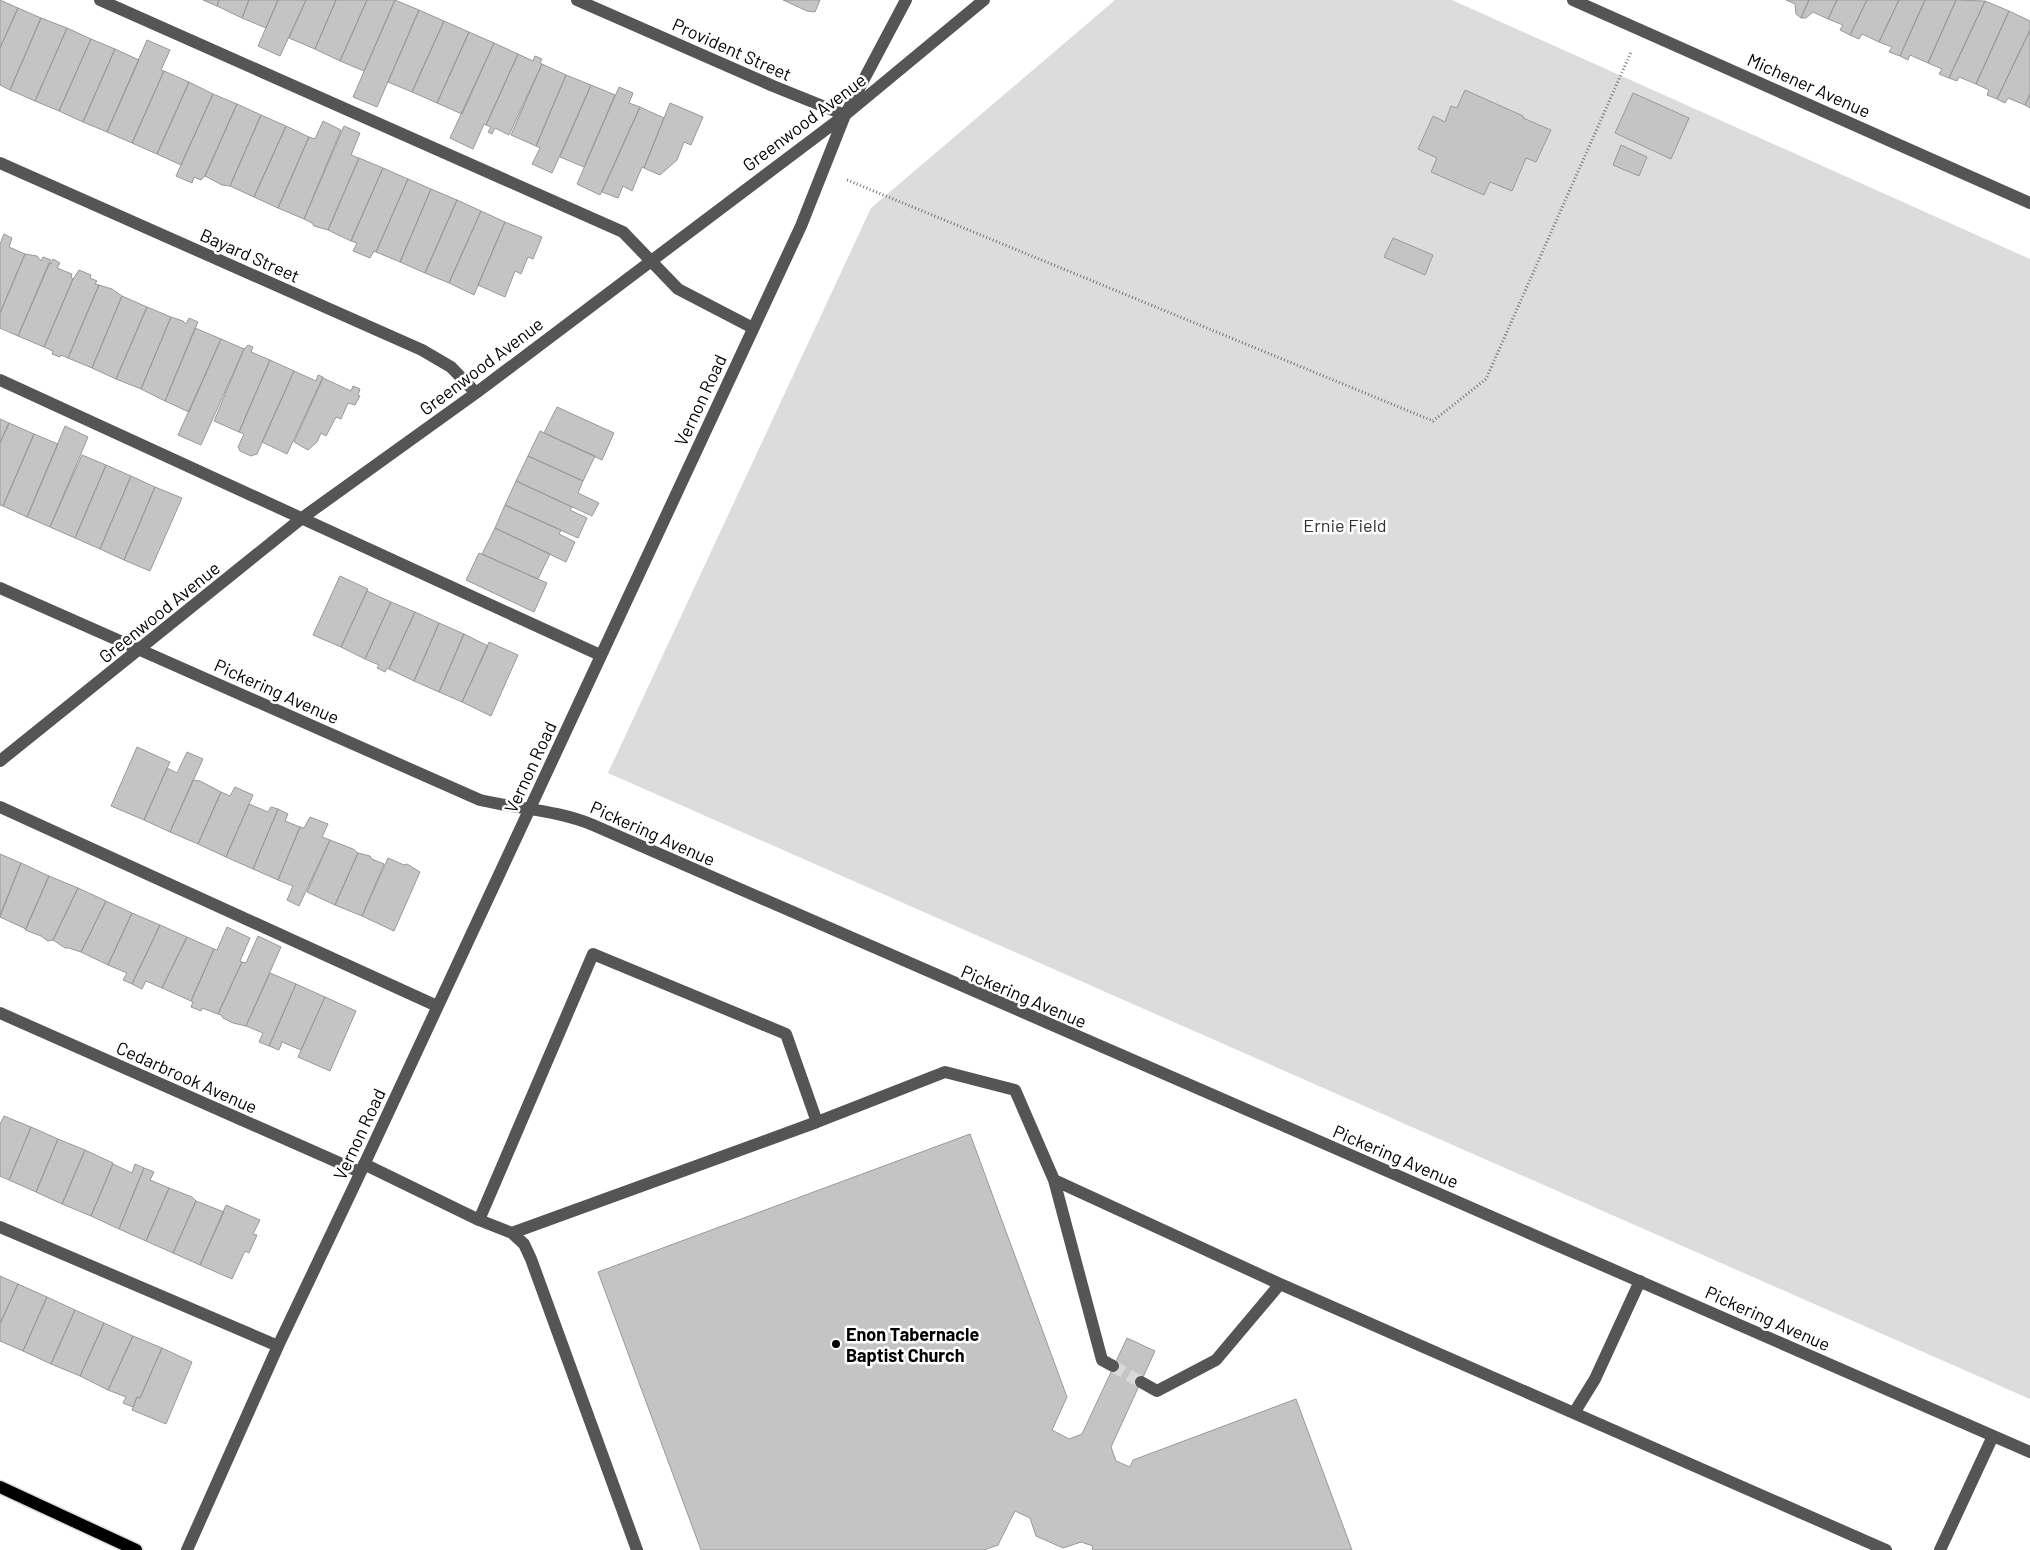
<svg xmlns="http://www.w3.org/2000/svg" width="2030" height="1550" viewBox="0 0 2030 1550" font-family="Barlow,sans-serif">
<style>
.green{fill:#dcdcdc}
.building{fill:#c4c4c4;stroke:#999}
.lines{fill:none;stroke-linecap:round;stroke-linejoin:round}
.minor-tunnel{stroke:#d9d9d9;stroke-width:12;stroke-dasharray:12 6;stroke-linecap:butt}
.major-casing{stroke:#dbdbdb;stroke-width:15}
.path{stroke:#777;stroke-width:3;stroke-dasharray:1 2.5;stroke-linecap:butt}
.minor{stroke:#555;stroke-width:12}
.major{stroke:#000;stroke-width:12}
.poi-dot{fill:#000;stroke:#fff;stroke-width:2}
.labels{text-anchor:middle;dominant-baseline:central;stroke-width:5;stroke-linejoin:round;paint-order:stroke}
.street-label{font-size:18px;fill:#000;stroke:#fff}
.park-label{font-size:18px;fill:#333;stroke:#fff}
.poi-label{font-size:18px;font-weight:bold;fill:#000;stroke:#fff;text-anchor:start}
</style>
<rect width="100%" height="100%" fill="#fff"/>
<path class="green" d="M1115,0H1452L2030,259V1399L608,773L871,208Z"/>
<path class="building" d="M0,0L18,8L0,48Z
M203,0H219L217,6Z
M219,0H249L242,18L217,6Z
M249,0H278L266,28L242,18Z
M278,0H306L280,56L258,46Z
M306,0H336L315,49L289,38Z
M336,0H367L340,61L315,49Z
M367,0H395L364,71L340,61Z
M395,0L419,10L377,107L353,97Z
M783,0H820L815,12L807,11Z
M1786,0H1809L1801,18L1796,14L1795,4Z
M1809,0H1837L1828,19L1813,12L1806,18H1801Z
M1837,0H1867L1850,35L1840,30L1843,25L1828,19Z
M1867,0H1899L1879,42L1862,34L1859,39L1850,35Z
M1899,0H1925L1900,56L1889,52L1892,47L1879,42Z
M1925,0H1956L1928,63L1910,55L1908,60L1900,56Z
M1956,0L1985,1L1949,78L1939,74L1942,69L1928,63Z
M1985,1L2009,11L1976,84L1959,77L1957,81L1949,78Z
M18,8L41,18L10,90L0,85V48Z
M419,10L444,21L412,92L388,82Z
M2009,11L2030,21V30L1997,99L1987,95L1989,90L1976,84Z
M41,18L67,28L35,101L10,90Z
M444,21L469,32L437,103L412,92Z
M67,28L91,39L59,111L35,101Z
M2030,30V94L2025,105L2008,98L2005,103L1997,99Z
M469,32L494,43L462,114L437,103Z
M91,39L115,49L83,122L59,111Z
M147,40L170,50L161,70L164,71L132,143L107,132Z
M494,43L518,54L486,125L484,124L473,149L450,138Z
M115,49L139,60L107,132L83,122Z
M518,54L533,61L535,56L542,59L540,63L542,64L509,135L495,128L492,134L488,132L491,127L486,125Z
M542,64L566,75L536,146L511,135Z
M164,71L189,82L157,154L132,143Z
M566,75L591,85L552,173L532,164L540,148L536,146Z
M189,82L213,94L181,165L157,154Z
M591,85L615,95L584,167L560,157Z
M619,87L633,93L629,103L640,107L600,195L577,184Z
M1465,90L1523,116V118L1551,130L1536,162L1526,158L1512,191L1490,182L1484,195L1431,172L1437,158L1418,149L1433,116L1445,122L1451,106L1457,108Z
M1633,93L1689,118L1671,159L1615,133Z
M213,94L237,104L205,176L201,180L194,177L192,183L176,176Z
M2030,94V108L2025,105Z
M670,103L703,117L691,145L684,142L677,160L660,175L644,168Z
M237,104L261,115L230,186L222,185L205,176Z
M640,107L664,118L644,168L642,167L632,191L623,186L618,198L602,192Z
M261,115L286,126L254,197L230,186Z
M323,121L341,130L304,219L278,208L309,137L315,139Z
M286,126L309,137L278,208L254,197Z
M344,126L360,133L351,155L359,158L328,230L314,226L312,223L304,219Z
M1621,145L1647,157L1639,176L1613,165Z
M359,158L383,168L351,241L328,230Z
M383,168L408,179L376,252L374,251L370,258L353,251L357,243L351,241Z
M408,179L431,189L400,262L376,252Z
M431,189L457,200L425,273L400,262Z
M457,200L481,211L449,283L425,273Z
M481,211L505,222L474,295L449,283Z
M505,222L542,237L533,259L528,257L521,274L515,271L505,297L478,285Z
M4,234L12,238L9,247L25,254L0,313V244Z
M1393,238L1433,255L1425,275L1384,257Z
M25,254L37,256L41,261L43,257L51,260L18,336L0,328V313Z
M53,259L60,263L57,268L72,274L71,277L73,279L44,347L18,336L49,263L51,264Z
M79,270L91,275L90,278L97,281L95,284L99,285L68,358L61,355L60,357L52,354L53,351L44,347L73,279Z
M99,285L112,289L122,296L92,368L68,358Z
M122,296L147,307L116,379L92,368Z
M147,307L171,317L141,389L116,379Z
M171,317L183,321L186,324L189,318L198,322L165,401L141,389Z
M195,328L221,339L189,412L165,401Z
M221,339L244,349L201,445L178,435Z
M248,345L253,347L251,352L270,360L239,432L214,421L244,349Z
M270,360L294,371L257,454L251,456L240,451L238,447L244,434L239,432Z
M294,371L316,381L318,375L323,377L287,454L262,442Z
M323,378L351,391L353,386L360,389L358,395L360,396L355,405L348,403L341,419L336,417L326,436L321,433L317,442L308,450L294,442Z
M557,407L614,433L602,460L544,433Z
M0,419L9,423L0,443Z
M9,423L34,434L3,506L0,505V443Z
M65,426L88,437L50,527L27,517Z
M540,431L595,456L583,481L528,456Z
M34,434L58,444L27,517L3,506Z
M82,455L106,465L75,538L50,527Z
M528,456L583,481L578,493L599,503L592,516L516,481Z
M106,465L131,476L100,549L75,538Z
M131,476L155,487L124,560L100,549Z
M516,481L572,507L570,510L587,518L578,538L505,505Z
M155,487L182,498L150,571L124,560Z
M505,505L561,530L559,534L575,542L566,562L495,528Z
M495,528L550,554L538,579L482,554Z
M479,553L547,583L534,612L466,580Z
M340,576L368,589L341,647L313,635Z
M367,591L391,602L365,659L341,647Z
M391,602L415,612L389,669L387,668L385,672L377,668L379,665L365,659Z
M415,612L439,623L414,681L389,669Z
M439,623L464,634L439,692L414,681Z
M464,634L488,646L462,702L439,692Z
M489,642L518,655L491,716L462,702Z
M137,747L170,762L144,820L111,806Z
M187,752L203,759L170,832L144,820L167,768L177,773Z
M193,780L200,781L221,792L198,844L170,832Z
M235,787L253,795L226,857L198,844L221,792L230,796Z
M249,804L268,812L271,807L278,809L253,869L226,857Z
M278,809L288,814L285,821L300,827L278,880L253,869Z
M310,817L328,824L322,837L330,840L299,906L287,900L293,886L278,880L300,827L304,828Z
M330,840L353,849L358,853L335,905L307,892Z
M358,853L370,856L372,859L384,864L362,916L335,905Z
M0,854L21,863L0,915Z
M388,858L404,865L407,864L420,872L394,931L362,916Z
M21,863L49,876L26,929L0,917Z
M49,876L78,888L53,940L48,941L41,936L25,930Z
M78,888L106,901L81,952L69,948H65L53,940Z
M106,901L132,913L108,965L81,952Z
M132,913L160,925L132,984L123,980L127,973L108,965Z
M160,925L187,937L162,988L146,981L142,989L132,984Z
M227,927L250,938L240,961L242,962L218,1014L202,1008L201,1011L191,1007L193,1002L191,1001L214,949L217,950Z
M258,936L281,947L246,1026L233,1023L223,1018L221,1015L218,1014L242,962L246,963Z
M187,937L214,949L191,1001L162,988Z
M270,973L296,984L269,1046L259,1042L263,1033L246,1026Z
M296,984L325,997L301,1050L282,1042L279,1050L269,1046Z
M325,997L356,1011L330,1071L298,1057Z
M4,1116L31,1127L9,1180L0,1176V1124Z
M31,1127L58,1139L36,1192L9,1180Z
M970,1134L1067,1397L1052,1430L1069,1439L1082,1434L1127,1338L1155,1351L1111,1447L1116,1461L1130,1467L1133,1460L1296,1399L1352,1550H1092L1093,1546L1081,1542L1063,1548L1036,1536L1030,1518L1015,1511L998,1545L984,1550H701L598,1272Z
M58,1139L85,1150L62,1204L36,1192Z
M85,1150L113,1163L91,1216L62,1204Z
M113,1164L132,1173L135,1164L144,1168L119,1229L91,1216Z
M144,1168L154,1172L150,1180L169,1188L146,1241L119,1229Z
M169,1188L192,1197L196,1201L173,1253L146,1241Z
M196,1201L224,1212L200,1265L173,1253Z
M226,1205L260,1220L253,1234L257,1235L249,1253L245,1251L232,1279L200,1265Z
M0,1276L18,1284L0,1324Z
M18,1284L47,1297L23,1351L0,1341V1324Z
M47,1297L75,1310L51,1364L23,1351Z
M75,1310L104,1323L80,1376L51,1364Z
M104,1323L133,1336L108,1390L80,1376Z
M133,1336L162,1348L140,1398L137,1397L133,1407L123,1403L126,1397L108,1390Z
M162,1348L192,1362L166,1424L132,1410L137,1397L140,1398Z"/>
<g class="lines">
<path class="minor-tunnel" d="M1113,1366L1141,1382"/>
<defs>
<path id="major" d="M0,1487L136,1550"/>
</defs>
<use href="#major" class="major-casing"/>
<path class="path" d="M847,180L1433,421L1486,379L1631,52"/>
<path class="minor" d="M100,0L623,232L678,289L753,328
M577,0L773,86L845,115
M1573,0L2030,203
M0,163L422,350L451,367L476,393
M0,380L600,655
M0,588L480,800C518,809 557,810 593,825C1071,1036 1553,1239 2030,1452
M0,761L302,518L476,393L845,115L984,0
M0,807L437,1006
M0,1013L360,1172
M364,1164L479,1220L512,1233L524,1244L531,1259L637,1550
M1054,1180L1280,1284L1886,1550
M479,1220L593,954L786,1034L817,1122
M0,1227L278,1346
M512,1233L817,1122L945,1072L1015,1090L1054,1180L1102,1360L1113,1366
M1141,1382L1157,1391L1216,1360L1280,1284
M1574,1413L1595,1379L1640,1281
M187,1550L278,1346L356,1182L801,226L845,115L906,0
M1940,1550L1993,1436"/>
<use href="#major" class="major"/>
</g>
<circle class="poi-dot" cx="836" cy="1344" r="5"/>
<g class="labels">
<g class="street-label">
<text transform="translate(732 49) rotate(24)">Provident Street</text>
<text transform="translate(1809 85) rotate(24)">Michener Avenue</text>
<text transform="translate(804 122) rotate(-37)">Greenwood Avenue</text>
<text transform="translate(250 255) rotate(24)">Bayard Street</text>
<text transform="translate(481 366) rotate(-37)">Greenwood Avenue</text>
<text transform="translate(700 400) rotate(-65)">Vernon Road</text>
<text transform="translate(159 612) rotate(-39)">Greenwood Avenue</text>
<text transform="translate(277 691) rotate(24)">Pickering Avenue</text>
<text transform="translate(530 767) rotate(-65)">Vernon Road</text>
<text transform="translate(653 833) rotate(24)">Pickering Avenue</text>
<text transform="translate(1024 996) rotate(23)">Pickering Avenue</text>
<text transform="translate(187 1077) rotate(24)">Cedarbrook Avenue</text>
<text transform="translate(359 1134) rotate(-65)">Vernon Road</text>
<text transform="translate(1396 1156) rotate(23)">Pickering Avenue</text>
<text transform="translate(1768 1318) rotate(24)">Pickering Avenue</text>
</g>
<g class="park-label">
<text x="1345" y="525">Ernie Field</text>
</g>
<g class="poi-label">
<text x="846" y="1334">Enon Tabernacle<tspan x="846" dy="21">Baptist Church</tspan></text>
</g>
</g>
</svg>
